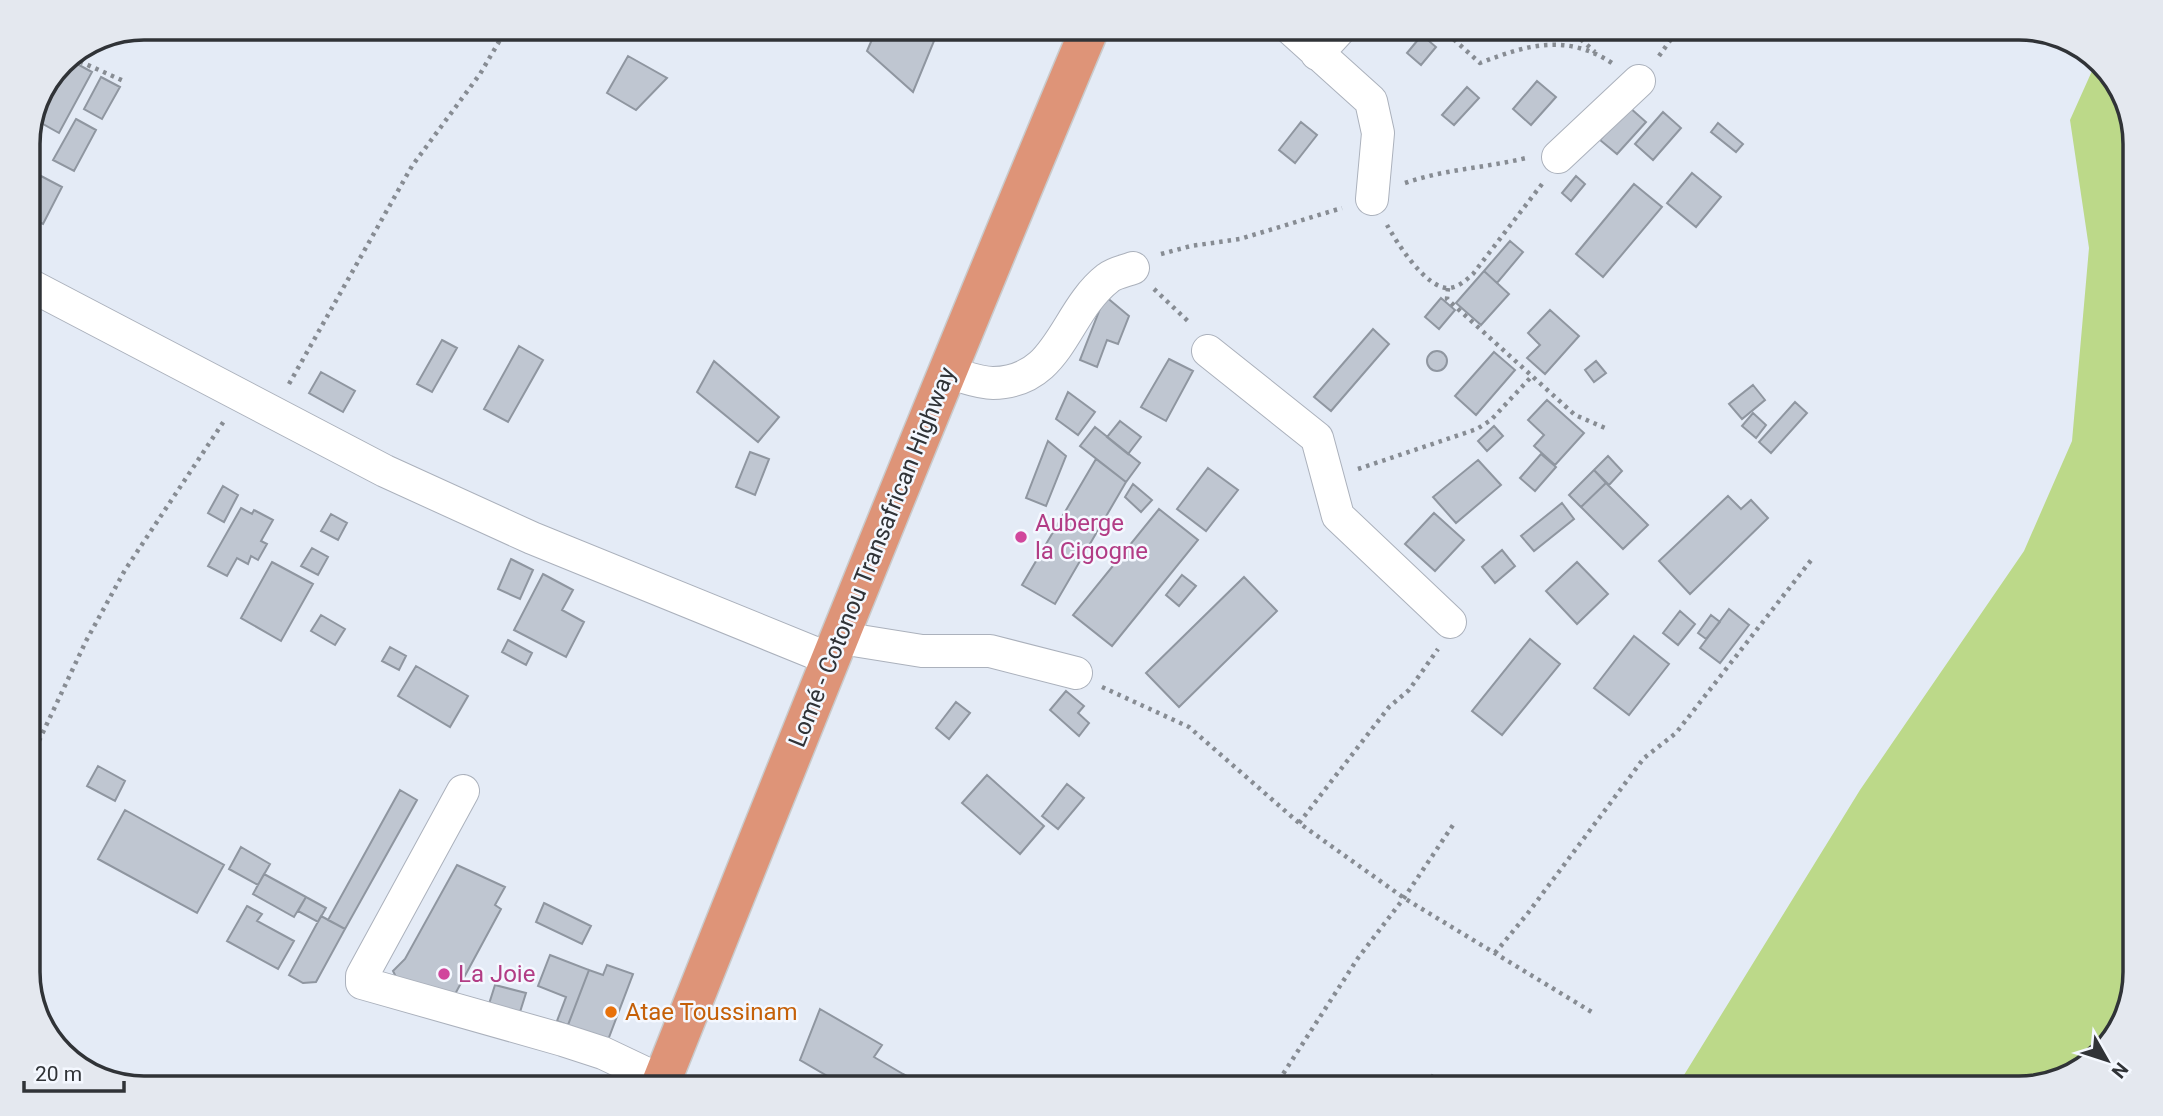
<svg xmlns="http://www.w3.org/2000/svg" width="2163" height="1116" viewBox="0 0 2163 1116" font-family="Roboto,sans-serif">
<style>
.green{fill:#bcd989}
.building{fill:#bfc6d1;stroke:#8f96a0;stroke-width:2}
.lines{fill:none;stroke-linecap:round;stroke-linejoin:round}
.minor-casing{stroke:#abb1bc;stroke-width:34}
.trunk-casing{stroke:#c9cacb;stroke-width:41}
.path{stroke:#878c93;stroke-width:4.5;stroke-dasharray:3.5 5;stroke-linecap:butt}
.minor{stroke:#fff;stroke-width:32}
.trunk{stroke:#de9478;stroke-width:38}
.hotel-dot{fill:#d1479c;stroke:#f4f8ff;stroke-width:2.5}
.food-dot{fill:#e8710a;stroke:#f4f8ff;stroke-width:2.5}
.labels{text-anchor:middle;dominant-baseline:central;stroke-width:5;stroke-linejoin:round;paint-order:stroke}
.hotel-label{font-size:24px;fill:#b23c85;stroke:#f4f8ff;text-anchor:start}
.street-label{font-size:24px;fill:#303337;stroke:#f4f8ff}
.food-label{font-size:24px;fill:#c56008;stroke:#f4f8ff;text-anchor:start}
.rim{fill:none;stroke:#303337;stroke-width:3.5}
</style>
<rect width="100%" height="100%" fill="#e4ebf6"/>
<path class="green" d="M2096,62L2116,80L2135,137V972L2123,1024L2083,1069L2020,1088H1676L1860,790L2024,551L2072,441L2089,248L2070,120Z"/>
<path class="building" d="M877,28H911L934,41L913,92L867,51Z
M1422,35L1436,47L1421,65L1407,53Z
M628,56L667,78L636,110L607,93Z
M68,59L92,72L59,133L36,120Z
M101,77L120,87L102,119L84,109Z
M1537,81L1556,97L1531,125L1513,109Z
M1467,87L1479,98L1454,125L1442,115Z
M1629,107L1646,122L1617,154L1600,140Z
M1663,112L1681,128L1653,160L1635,144Z
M76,119L96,130L74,171L53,160Z
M1301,122L1317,135L1295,163L1279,150Z
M1718,123L1743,144L1736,152L1711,132Z
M1692,173L1721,197L1696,227L1667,203Z
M41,176L62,187L43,224L28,217V201Z
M1576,176L1585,184L1571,201L1562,193Z
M1634,184L1662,207L1603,277L1576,254Z
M1510,241L1523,252L1497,283L1484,271Z
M1484,271L1509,294L1481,325L1456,303Z
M1105,296L1129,316L1118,344L1107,340L1097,367L1080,360Z
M1441,298L1455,310L1439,329L1425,317Z
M1550,310L1579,336L1545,374L1527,358L1540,345L1528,333Z
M1373,329L1389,344L1331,411L1314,397Z
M442,340L457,348L432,392L417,384Z
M519,346L543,360L508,422L484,409Z
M1427 361a10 10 0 1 1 20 0a10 10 0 1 1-20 0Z
M1494,352L1515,370L1476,415L1455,396Z
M1169,359L1193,371L1166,421L1141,407Z
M714,361L779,417L758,442L697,392Z
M1596,361L1606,373L1594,382L1585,370Z
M321,372L355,391L343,412L309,393Z
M1753,385L1765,400L1742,419L1729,404Z
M1068,392L1095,412L1078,435L1056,419Z
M1547,400L1584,433L1555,465L1534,446L1544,435L1528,420Z
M1795,402L1807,413L1771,453L1759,442Z
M1753,413L1766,425L1756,438L1742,426Z
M1120,421L1141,437L1128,454L1107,437Z
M1494,426L1503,436L1487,451L1478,441Z
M1095,427L1140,463L1126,482L1080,446Z
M1048,441L1066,456L1046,506L1026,498Z
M750,452L769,459L755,495L736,487Z
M1541,454L1556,467L1535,491L1520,478Z
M1608,456L1622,471L1609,485L1594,470Z
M1096,459L1126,482L1055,604L1022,585Z
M1478,460L1501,485L1456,523L1433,497Z
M1208,468L1238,490L1206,531L1177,509Z
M1594,470L1606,483L1581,507L1569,495Z
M1606,483L1648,525L1623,549L1581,507Z
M1133,484L1152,500L1141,512L1125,497Z
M223,486L238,495L224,522L208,513Z
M1728,496L1741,509L1751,500L1768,518L1690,594L1659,561Z
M1562,503L1574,519L1534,551L1521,536Z
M241,508L252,514L254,510L273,520L261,541L267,544L258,560L251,556L248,564L237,558L227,576L208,566Z
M1159,509L1198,540L1112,646L1073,615Z
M1434,513L1464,540L1435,571L1405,544Z
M331,514L347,523L338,540L321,531Z
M312,548L328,557L318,575L301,566Z
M1502,550L1515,566L1495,583L1482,567Z
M511,559L533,570L520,599L498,589Z
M272,562L313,584L281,641L241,618Z
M1577,562L1608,594L1577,624L1546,591Z
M543,574L573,590L562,610L584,622L566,657L514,630Z
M1182,575L1196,586L1179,606L1166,595Z
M1244,577L1277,611L1179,707L1146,673Z
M1729,609L1749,625L1720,663L1700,648Z
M1680,611L1695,624L1678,645L1663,633Z
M321,615L345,629L335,645L311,631Z
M1711,615L1720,622L1706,639L1698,633Z
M1634,636L1669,664L1629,715L1594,688Z
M1530,639L1560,664L1502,735L1472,711Z
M508,640L532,653L526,665L502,652Z
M390,647L406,656L399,670L382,661Z
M416,666L468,696L450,727L398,696Z
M1066,691L1084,706L1078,713L1089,723L1079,736L1050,710Z
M956,702L970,713L949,739L936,728Z
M98,766L125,781L115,801L87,786Z
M987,775L1044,826L1020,854L962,803Z
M1067,784L1084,798L1058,829L1042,816Z
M400,790L417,800L345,929L328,920Z
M125,810L224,865L197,913L98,859Z
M241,847L270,864L258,885L229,869Z
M457,865L505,887L495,905L501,909L454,996L396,977L393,971L405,959Z
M264,874L306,897L294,917L253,894Z
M306,897L326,908L318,922L298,911Z
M544,903L591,926L582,944L536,922Z
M247,906L262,914L257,921L294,941L278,969L227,941Z
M321,916L345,929L316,982L303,983L289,975Z
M550,955L589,970L568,1025L557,1021L566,997L538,986Z
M607,965L633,974L608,1040L568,1025L589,970L603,975Z
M495,985L526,993L520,1012L489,1004Z
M820,1009L882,1045L874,1057L903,1074L894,1088H848L800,1060Z
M903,1074L916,1081L912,1088H894Z
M1432,1075L1451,1088H1422Z"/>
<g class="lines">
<defs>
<path id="minor" d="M1290,28L1371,101L1378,133L1372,199
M1317,54L1341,28
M1558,157L1639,81
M28,284L385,471L532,538L832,660
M1208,351L1317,438L1338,516L1450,622
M945,372C960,375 978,383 993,383C1061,382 1063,313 1108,278C1114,273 1125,271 1133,268
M841,638L922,651H990L1076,673
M463,791L362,976V983L563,1040L603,1053L662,1081"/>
<path id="trunk" d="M659,1088C800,733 942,380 1090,28"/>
</defs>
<use href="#minor" class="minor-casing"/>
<use href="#trunk" class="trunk-casing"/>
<path class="path" d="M1441,28L1480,63C1527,45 1566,33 1612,63
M1568,28L1595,52
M1659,56L1679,28
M72,58L126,82
M1405,183C1445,169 1485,168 1526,158
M1387,225C1397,243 1426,289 1449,288C1459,287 1466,280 1473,274L1542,184
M1161,254L1191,246L1240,239L1342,208
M1448,288L1447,299L1575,415L1605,428
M1154,289L1191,324
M289,384L412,166L480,74L507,28
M1358,469L1477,429L1491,420L1532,376
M1102,687L1189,727L1299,823L1404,898L1595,1014
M28,764L86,641L125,570L224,421
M1299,823L1389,707L1409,690L1438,649
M1495,953L1528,913L1644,758L1676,733L1812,559
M1274,1088L1358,958L1404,898L1455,822"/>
<use href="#minor" class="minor"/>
<use href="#trunk" class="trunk"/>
</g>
<g class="hotel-dot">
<circle cx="1021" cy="537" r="7"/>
<circle cx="444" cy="974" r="7"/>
</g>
<circle class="food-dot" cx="611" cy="1012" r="7"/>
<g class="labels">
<g class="hotel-label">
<text x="1035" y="523">Auberge<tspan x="1035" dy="28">la Cigogne</tspan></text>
<text x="458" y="974">La Joie</text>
</g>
<g class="street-label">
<text transform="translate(872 557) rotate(-68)">Lomé - Cotonou Transafrican Highway</text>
</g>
<g class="food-label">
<text x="625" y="1012">Atae Toussinam</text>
</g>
</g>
<path d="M0 0H2163V1116H0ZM144 40H2019A104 104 0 0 1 2123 144V972A104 104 0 0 1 2019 1076H144A104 104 0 0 1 40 972V144A104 104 0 0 1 144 40Z" fill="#e4e8ef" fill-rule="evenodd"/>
<path class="rim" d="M144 40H2019A104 104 0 0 1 2123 144V972A104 104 0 0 1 2019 1076H144A104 104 0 0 1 40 972V144A104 104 0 0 1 144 40Z"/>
<g transform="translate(2107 1060) rotate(129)" stroke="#f4f8ff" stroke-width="5" paint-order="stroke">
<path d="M0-5L12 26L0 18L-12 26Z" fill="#303337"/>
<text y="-10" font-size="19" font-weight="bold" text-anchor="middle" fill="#303337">N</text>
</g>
<path d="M24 1081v10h100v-10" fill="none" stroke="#303337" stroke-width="3.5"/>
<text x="35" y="1081" font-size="21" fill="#303337" stroke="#f4f8ff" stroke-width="5" paint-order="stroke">20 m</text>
</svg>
